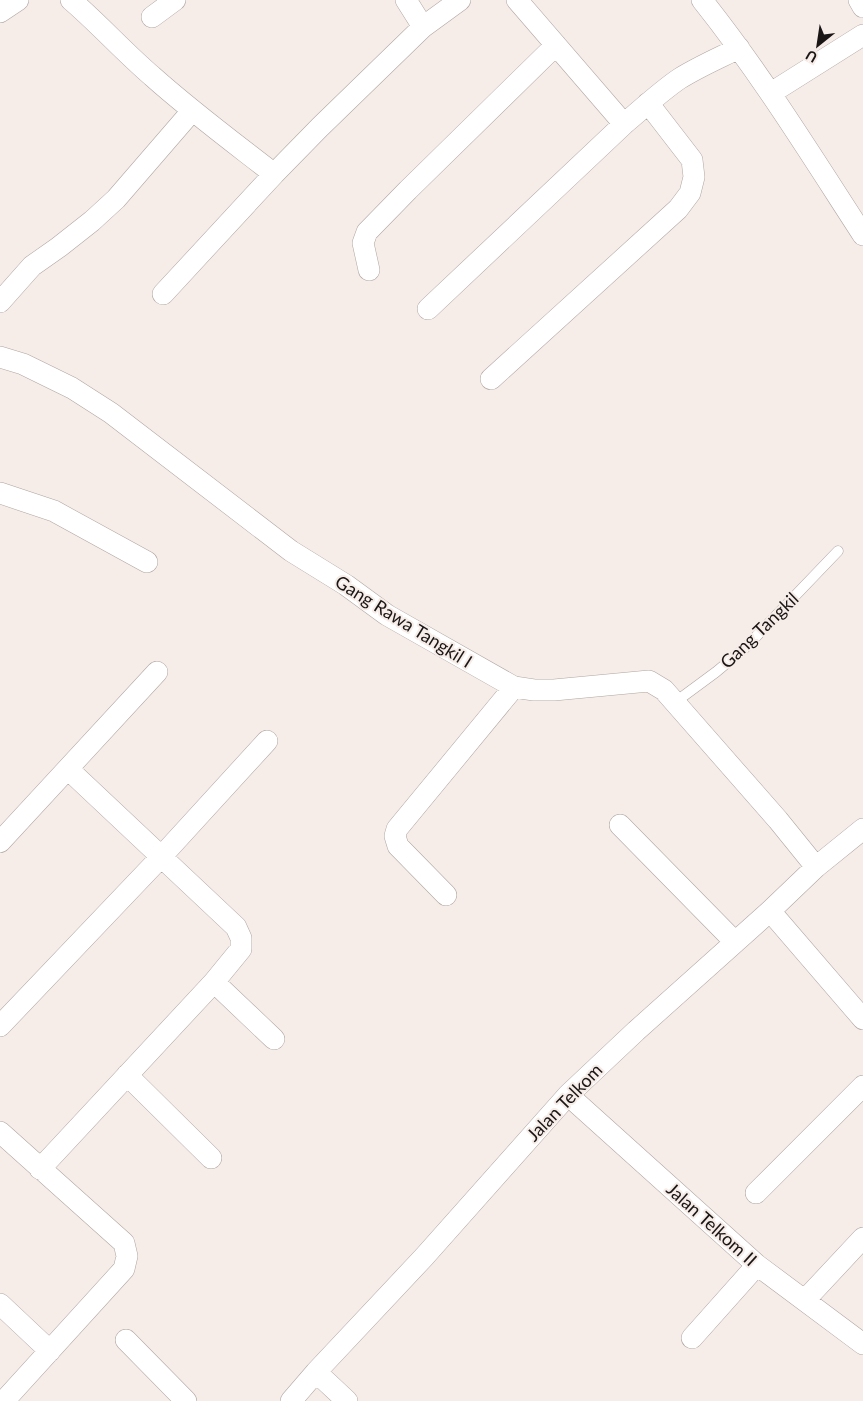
<svg xmlns="http://www.w3.org/2000/svg" width="863" height="1401" viewBox="0 0 863 1401" font-family="Lato,sans-serif">
<style>
.lines{fill:none;stroke-linecap:round;stroke-linejoin:round}
.lane-casing{stroke:#afa6a1;stroke-width:11}
.street-casing{stroke:#afa6a1;stroke-width:22}
.lane{stroke:#fff;stroke-width:10}
.street{stroke:#fff;stroke-width:21}
.labels{text-anchor:middle;dominant-baseline:central;stroke-width:4;stroke-linejoin:round;paint-order:stroke}
.street-label{font-size:18px;fill:#1a1615;stroke:#f6ece8}
</style>
<rect width="100%" height="100%" fill="#f6ece8"/>
<g class="lines">
<defs>
<path id="lane" d="M674,703L716,672L746,647L838,551"/>
<path id="street" d="M71,0C99,24 124,52 152,76C191,111 233,142 274,174
M406,0L423,27
M517,0L624,124
M702,0C761,74 811,155 863,235
M859,0L863,7
M0,12L18,0
M152,17L175,0
M771,93L863,35
M369,270L363,243L367,232L408,190L556,45
M163,294L274,174L320,127L423,27L460,0
M0,302L32,266L59,247L92,221L116,199L192,111
M428,309L624,124C642,109 660,92 679,79C698,67 719,58 739,48
M0,357L23,364L72,388L111,413L291,551L346,585L387,615L514,687L534,690H554L649,681L664,690L778,820L816,867
M491,379L678,209L690,193L694,177L692,160L648,103
M0,493L54,511L147,562
M620,825L735,942
M0,842L157,672
M446,895L398,846L395,836L397,829L514,687
M770,911L863,1019
M214,982L274,1039
M0,1026L161,857L267,741
M127,1075L211,1158
M568,1095L757,1265L863,1344
M0,1132L124,1243L127,1256L124,1269L4,1401
M40,1169L214,982L241,949V938L236,927L68,769
M756,1193L863,1086
M805,1300L863,1238
M0,1304L50,1351
M692,1338L757,1265
M126,1340L186,1401
M316,1372L347,1401
M291,1401L316,1372L424,1257L568,1095L636,1031L770,911L816,867L863,829"/>
</defs>
<use href="#lane" class="lane-casing"/>
<use href="#street" class="street-casing"/>
<use href="#lane" class="lane"/>
<use href="#street" class="street"/>
</g>
<g class="labels">
<g class="street-label">
<text transform="translate(404 621) rotate(32)">Gang Rawa Tangkil I</text>
<text transform="translate(759 630) rotate(-44)">Gang Tangkil</text>
<text transform="translate(564 1102) rotate(-46)">Jalan Telkom</text>
<text transform="translate(712 1224) rotate(42)">Jalan Telkom II</text>
</g>
</g>
<g transform="translate(818 45) rotate(210)" stroke="#f6ece8" stroke-width="4" paint-order="stroke">
<path d="M0-4L9 19L0 12L-9 19Z" fill="#1a1615"/>
<text y="-8" font-size="14" font-weight="bold" text-anchor="middle" fill="#1a1615">U</text>
</g>
</svg>
